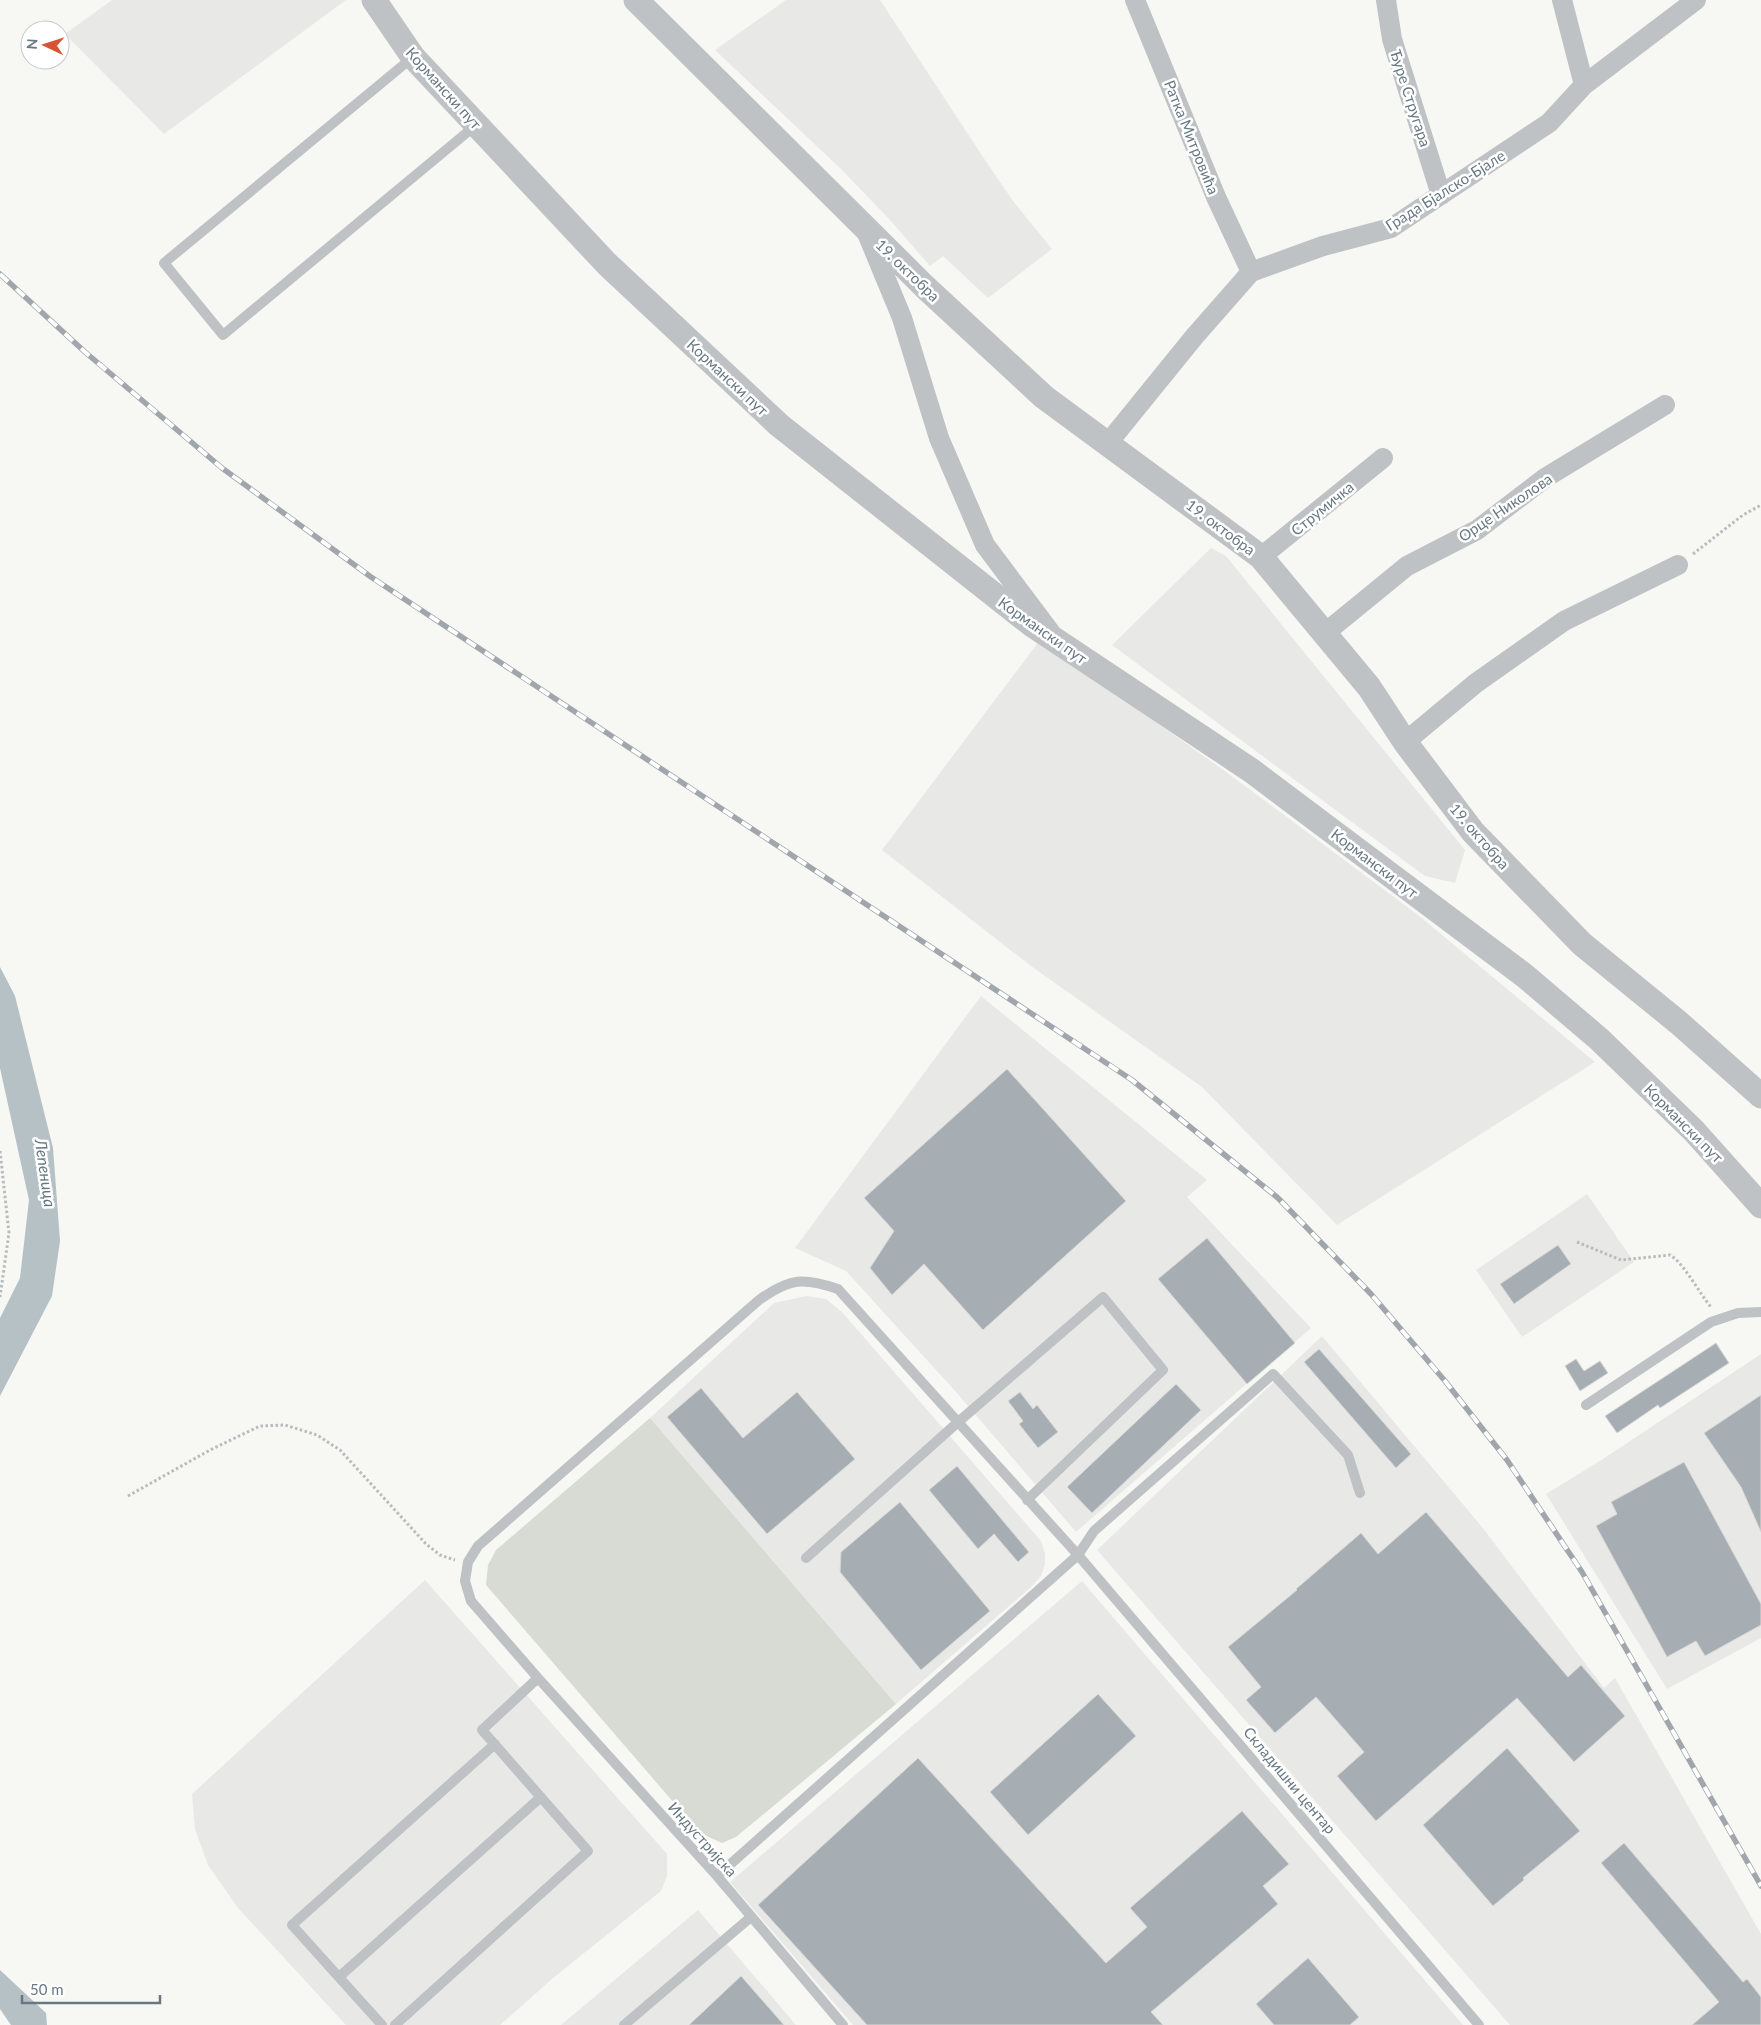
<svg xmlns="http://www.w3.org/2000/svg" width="1761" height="2025" viewBox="0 0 1761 2025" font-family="Lato,sans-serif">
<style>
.built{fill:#e8e8e7}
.green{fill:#d7dbd4}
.water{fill:#b5c1c5}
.building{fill:#a6adb3;stroke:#d8d8d6}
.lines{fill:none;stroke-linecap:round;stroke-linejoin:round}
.path{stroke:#b8bbbd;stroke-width:3;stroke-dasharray:2.5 2.5;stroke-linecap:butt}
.service{stroke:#bec2c5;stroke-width:10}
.minor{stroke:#bec2c5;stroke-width:20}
.tertiary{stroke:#bec2c5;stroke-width:25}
.rail-casing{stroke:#a0a6ab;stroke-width:5.5}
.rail{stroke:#fff;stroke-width:4;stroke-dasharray:11;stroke-linecap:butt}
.labels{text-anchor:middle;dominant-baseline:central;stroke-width:5;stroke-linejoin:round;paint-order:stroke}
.street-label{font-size:15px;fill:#687883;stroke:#fff}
.water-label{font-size:16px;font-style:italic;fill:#64797f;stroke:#fff}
</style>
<rect width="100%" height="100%" fill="#f7f7f4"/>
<path class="built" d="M112,0H346L164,134L65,34Z
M786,0H880L985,160L1013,201L1052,249L988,298L943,256L930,266L890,220L841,169L715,50Z
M1211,548L1226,556L1465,850L1455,883L1425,876L1112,645Z
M1040,640L1229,774L1418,915L1595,1062L1337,1225L1202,1087L1031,966L882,850Z
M981,996L1207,1180L1187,1197L1311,1328L1076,1532L956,1392L846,1271L795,1248Z
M1587,1194L1634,1262L1522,1337L1476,1270Z
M806,1296L826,1299L842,1312L1041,1541L1045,1553V1564L1041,1576L1031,1587L896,1704L650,1418L774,1303Z
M1322,1336L1482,1527L1604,1688L1615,1678L1761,1934V2025H1510L1097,1550Z
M1761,1354V1638L1667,1689L1546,1494L1603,1459Z
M425,1580L667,1854V1876L661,1891L552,1979L500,2025H346L238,1908L208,1865L195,1829L192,1794Z
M1082,1581L1463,2025H853L730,1882Z
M698,1910L796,2025H561Z"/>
<path class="green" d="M650,1418L896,1704L736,1837L722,1843L700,1833L486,1585L488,1565L496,1550Z"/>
<path class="water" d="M0,967L15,996L53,1148L60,1241L52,1296L0,1396V1318L20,1278L29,1200L0,1068Z
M0,1970L46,2013L47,2025H11L0,2009Z"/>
<path class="building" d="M1007,1069L1126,1201L983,1330L924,1264L892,1295L870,1268L894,1231L864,1198Z
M1207,1238L1295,1343L1247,1384L1158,1279Z
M1558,1245L1571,1264L1514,1304L1500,1284Z
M1716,1343L1729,1363L1660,1408L1658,1405L1617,1433L1605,1416Z
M1319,1349L1411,1454L1396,1468L1304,1362Z
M1576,1359L1584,1371L1600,1361L1608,1373L1580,1391L1565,1366Z
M1176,1384L1201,1410L1092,1513L1067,1487Z
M701,1388L743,1438L797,1392L855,1459L767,1534L667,1417Z
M1020,1392L1033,1409L1037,1405L1058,1432L1038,1448L1019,1424L1023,1421L1008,1401Z
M1761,1395V1532L1741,1487L1704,1433Z
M1684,1462L1761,1604V1625L1705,1656L1696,1641L1667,1657L1596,1526L1617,1514L1611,1502Z
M957,1466L1029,1552L1018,1562L994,1534L978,1549L929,1490Z
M900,1502L990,1611L921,1670L840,1572L841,1552Z
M1426,1512L1568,1677L1581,1665L1625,1716L1574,1762L1517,1698L1376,1821L1337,1776L1364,1752L1316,1697L1275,1733L1246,1700L1261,1687L1228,1647L1297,1590L1296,1589L1361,1533L1378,1554Z
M1098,1694L1136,1736L1028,1835L990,1792Z
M1507,1748L1580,1831L1523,1878L1524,1880L1493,1906L1423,1825Z
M918,1758L1106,1963L1147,1927L1130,1908L1242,1811L1289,1864L1263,1886L1278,1904L1151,2012L1163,2025H867L758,1905Z
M1624,1843L1743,1982L1747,1979L1761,1997V2025H1692L1719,2002L1601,1863Z
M1308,1958L1359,2017L1350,2025H1274L1256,2004Z
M741,1976L784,2025H689Z"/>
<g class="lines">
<path class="path" d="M1693,554L1743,515L1761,505
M0,1151L9,1233L0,1297
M1577,1242L1621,1260L1670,1255C1684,1263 1699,1293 1711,1307
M128,1496L210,1450L260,1426L285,1425L317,1435L340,1450L426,1544L440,1555L455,1560"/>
<path class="service" d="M413,57L164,263L223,335L476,125
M1586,1405L1711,1322L1738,1313L1761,1312
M806,1558L957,1423L1103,1297L1163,1370L1027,1500
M717,1876L1078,1555L1094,1531L1273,1374L1348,1455L1360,1493
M339,1977L541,1797
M382,2025L292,1925L495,1744
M395,2025L588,1851L482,1730L538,1678
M624,2025L751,1917
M843,2025L717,1876L538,1678L471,1601L465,1581L468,1562L478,1546L759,1300C790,1278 803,1277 838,1289L1078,1555L1479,2025"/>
<path class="minor" d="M1135,0L1216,197L1251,272
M1386,0L1392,39L1441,195
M1562,0L1584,85
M866,231L902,318L939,438L985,545L1051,633
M1108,443L1194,337L1251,272L1323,246L1391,228L1549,123L1584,85L1696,0
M1261,557L1383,458
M1325,633L1407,566L1477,530L1545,478L1665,405
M1405,742L1476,683L1564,621L1678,565"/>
<path class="tertiary" d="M374,0L413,57L607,264L779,425L1031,624L1252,771L1525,976L1599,1039L1694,1131L1761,1206
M636,0L925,287L1044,397L1261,557L1369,687L1405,742L1473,832L1582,944L1679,1023L1761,1096"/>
<defs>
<path id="rail" d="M0,274L85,352L222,468L371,577L1132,1080L1278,1198L1371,1294L1445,1381L1507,1460L1582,1572L1761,1886"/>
</defs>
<use href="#rail" class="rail-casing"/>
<use href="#rail" class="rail"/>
</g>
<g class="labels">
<g class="street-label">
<text transform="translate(444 88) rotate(48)">Кормански пут</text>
<text transform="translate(1411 98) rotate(72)">Ђуре Стругара</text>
<text transform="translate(1192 137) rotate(68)">Ратка Митровића</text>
<text transform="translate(1445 190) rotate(-32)">Града Бјалско-Бјале</text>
<text transform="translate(908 270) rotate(44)">19. октобра</text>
<text transform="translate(728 377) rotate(43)">Кормански пут</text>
<text transform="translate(1505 507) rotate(-34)">Орце Николова</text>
<text transform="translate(1322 508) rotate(-39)">Струмичка</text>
<text transform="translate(1221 527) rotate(37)">19. октобра</text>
<text transform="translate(1043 630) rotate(35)">Кормански пут</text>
<text transform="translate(1480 836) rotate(49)">19. октобра</text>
<text transform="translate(1375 863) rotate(37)">Кормански пут</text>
<text transform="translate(1684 1123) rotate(45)">Кормански пут</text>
<text transform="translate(1290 1780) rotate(50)">Складишни центар</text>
<text transform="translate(703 1839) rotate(48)">Индустријска</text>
</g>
<g class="water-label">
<text transform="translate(46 1173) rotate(82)">Лепеница</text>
</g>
</g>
<g transform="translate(45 45) rotate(274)"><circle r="24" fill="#ffffff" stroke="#c3c9cd"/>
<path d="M0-4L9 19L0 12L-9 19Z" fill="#d55436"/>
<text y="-8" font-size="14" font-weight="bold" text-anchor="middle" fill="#687883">N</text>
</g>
<path d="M22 1995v8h138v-8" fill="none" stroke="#687883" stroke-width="2.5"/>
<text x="30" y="1995" font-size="15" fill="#687883" stroke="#ffffff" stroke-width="4" paint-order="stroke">50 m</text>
</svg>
